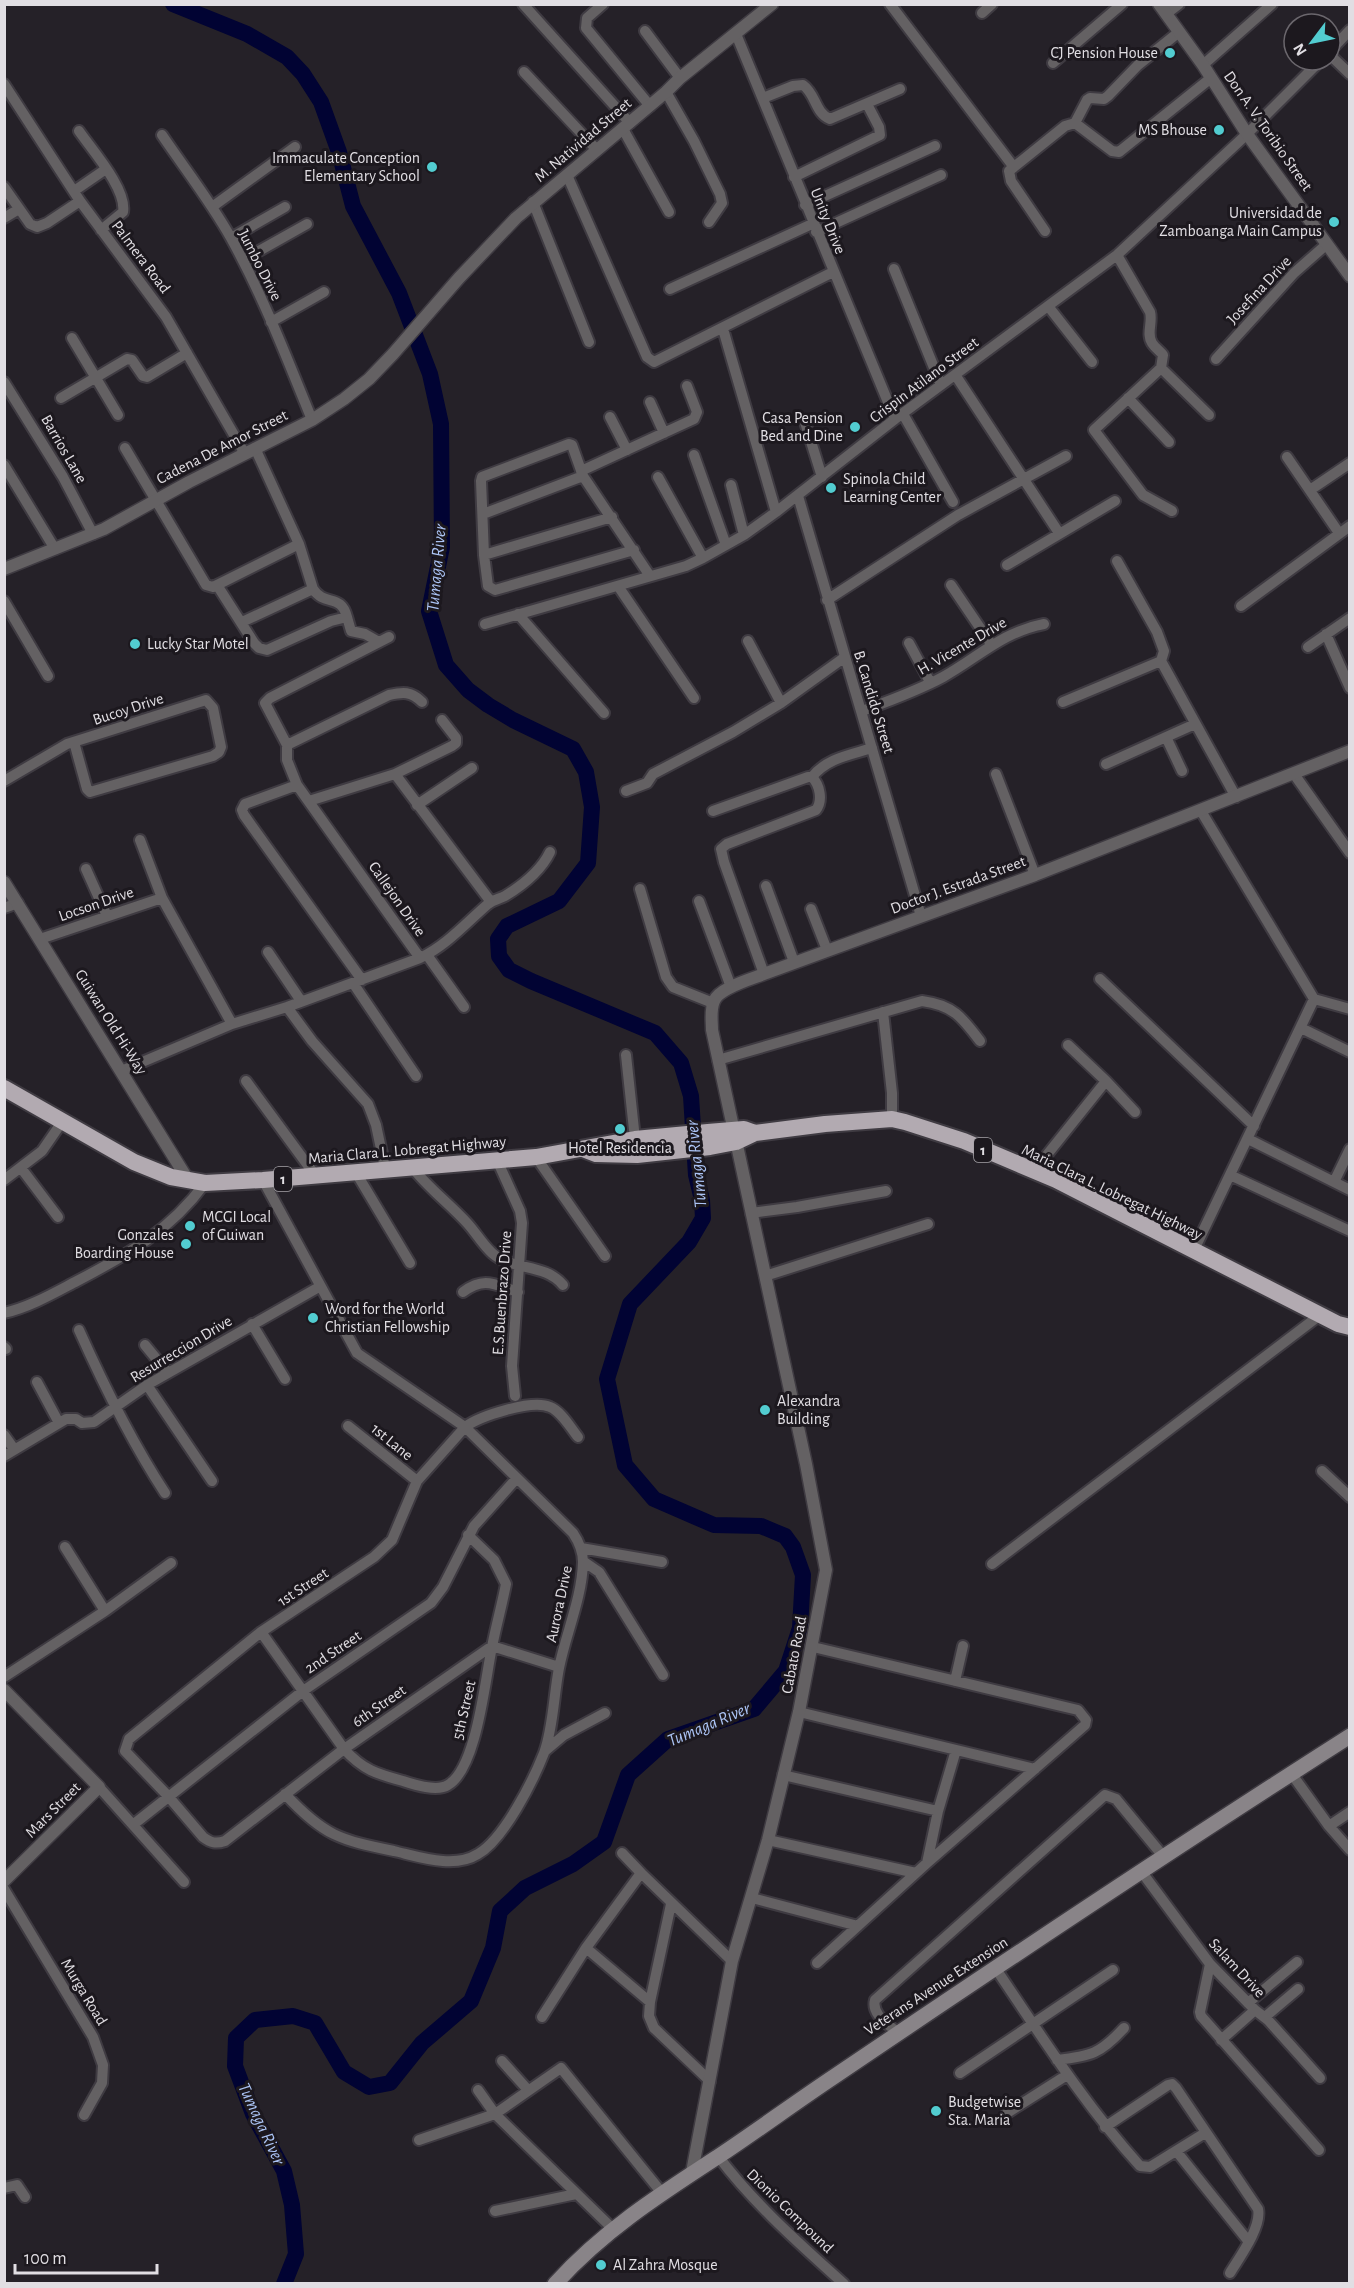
<svg xmlns="http://www.w3.org/2000/svg" width="1354" height="2288" viewBox="0 0 1354 2288" font-family="'Alegreya Sans',sans-serif">
<style>
.lines{fill:none;stroke-linecap:round;stroke-linejoin:round}
.river{stroke:#010333;stroke-width:16}
.minor-casing{stroke:#3f3b42;stroke-width:14}
.tertiary-casing{stroke:#3f3b42;stroke-width:15}
.secondary-casing{stroke:#3f3b42;stroke-width:18}
.trunk-casing{stroke:#3f3b42;stroke-width:20}
.minor{stroke:#646163;stroke-width:10}
.tertiary{stroke:#646163;stroke-width:12}
.secondary{stroke:#898488;stroke-width:15}
.trunk{stroke:#b2aab1;stroke-width:16}
.poi-dot{fill:#52ccd0;stroke:#1c181e;stroke-width:2}
.labels{text-anchor:middle;dominant-baseline:central;stroke-width:6;stroke-linejoin:round;paint-order:stroke}
.shield{fill:#1c181e;stroke:#a6a3a8;stroke-width:1.5}
.shield-label{font-size:15px;font-weight:bold;fill:#e1dee3}
.poi-label{font-size:16px;fill:#e1dee3;stroke:#1c181e;text-anchor:start}
.street-label{font-size:16px;fill:#e1dee3;stroke:#1c181e}
.water-label{font-size:18px;font-style:italic;fill:#abc3f4;stroke:#1c181e}
</style>
<rect width="100%" height="100%" fill="#252128"/>
<g class="lines">
<path class="river" d="M173,4L247,34L287,57L303,74L321,102L339,152L353,206L399,293L430,374L441,424L442,547L429,611L446,665L468,690L488,705L513,720L573,749L586,772L592,807L588,863L559,901L507,926L498,939L499,956L509,970L531,981L655,1033L681,1063L691,1096L696,1175L702,1200L703,1218L689,1242L630,1304L607,1379L625,1465L654,1499L714,1525L761,1526L785,1536L793,1547L803,1575L800,1628L786,1671L754,1709L668,1739L628,1775L604,1842L573,1864L525,1888L500,1911L493,1948L471,2001L422,2043L390,2083L369,2087L344,2072L315,2023L293,2016L255,2020L236,2038L235,2066L253,2114L284,2171L292,2205L296,2254L284,2284"/>
<defs>
<path id="minor" d="M523,4L630,123
M603,4L587,18L586,28L650,106
M890,4L1013,166
M982,13L992,4
M1166,14L1179,4
M645,31L680,78
M736,34L895,419
M1330,51L1350,30
M1330,55L1350,74
M1053,63L1122,4
M1203,65L1272,4
M524,72L597,150
M4,84L80,201L166,317L245,454
M666,92L694,141L720,194L722,203L709,222
M763,98L793,86L803,85C816,94 815,113 830,119L900,89
M1075,123L1112,151L1119,152L1211,78
M1075,123L1087,100L1090,98L1104,99L1108,96L1138,65L1179,32
M623,129L669,212
M79,131C92,150 127,189 123,212L101,230
M162,135C185,169 211,202 231,238C263,296 287,358 312,420
M567,175L647,357L654,362L833,272
M794,177L880,135L879,127L867,104
M4,187L30,224L37,227L47,223L80,201
M74,191L106,169
M533,202L589,342
M805,205L935,146
M212,207L295,147
M4,218L19,209
M1045,231L1011,181L1009,171L1065,126L1075,123
M816,232L941,175
M231,238L285,207
M1117,255L1150,312C1153,322 1146,334 1152,343C1155,348 1160,351 1163,355L1161,368
M243,260L307,224
M894,269L941,385
M670,289L812,224
M1048,306L1092,362
M271,322L324,292
M723,329L776,512
M72,338L118,415
M1216,359L1294,273L1327,244
M1161,368L1094,430L1143,495L1172,511
M1161,368L1209,415
M956,376L1059,533
M4,382L63,477L93,534
M61,398L127,359L132,360L143,376L147,377L187,353
M1128,398L1169,442
M650,402L664,433
M903,414L953,502
M610,417L627,450
M804,419L822,477
M125,448L206,585L213,587L299,544
M694,455L726,545
M1287,457L1339,533
M4,465L55,549
M581,471L694,419L697,412L687,386
M658,477L703,558
M731,485L744,535
M1310,490L1350,463
M798,496L921,916
M483,514L583,476
M634,550L495,590L488,586L484,555L481,481L482,477L569,444L572,445L583,476L650,576
M484,555L612,517
M1117,561L1157,632L1164,651L1161,661L1236,797
M1007,565L1115,501
M217,585L254,643L259,648L267,650L331,621L347,617L351,631L365,634L379,642
M951,585L991,644
M618,586L694,698
M313,589C325,607 341,593 347,617
M827,600L958,515L1066,456
M4,601L48,676
M1241,606L1350,526
M518,614L604,713
M242,622L313,589L299,544L255,448
M485,624L686,566L703,558L744,535L776,512L895,419L1117,255L1247,134L1321,60
M1326,634L1350,688
M748,641L781,703
M909,643L930,682
M1308,647L1350,618
M1063,702L1161,661
M862,711C889,701 917,691 943,677C979,657 1002,632 1044,624
M1166,737L1182,771
M287,745L389,695C403,692 411,691 422,702
M1106,764L1195,724
M395,774L491,902
M996,774L1035,875
M1294,774L1350,853
M812,777C827,758 850,755 872,748
M4,781L67,744L206,700L213,708L221,747L219,752L213,756L90,792L87,789L74,742
M297,785L245,804L242,810L244,815L362,980
M626,791L647,783L653,774L733,732L781,703L845,657
M309,801L395,774L452,746L456,743V738L442,720
M417,805L472,768
M713,811L808,777H812C820,785 823,801 816,810L727,844L721,849L724,862L764,974
M140,840L162,898L232,1024
M86,869L107,916
M766,886L794,962
M640,889L666,977L673,987L713,1003
M699,901L731,987
M4,908L18,903
M811,909L827,950
M40,939L162,898
M268,952L301,1001
M427,955L464,1007
M420,958C446,946 466,923 488,904C493,900 499,899 505,896C523,885 541,871 550,852
M1100,979L1254,1126
M353,983L416,1076
M1314,999L1350,1009
M287,1007L312,1041L368,1104L376,1125L385,1168
M883,1012L892,1093V1119
M1301,1028L1350,1052
M626,1055L635,1139
M718,1060L922,1001C953,1005 962,1017 980,1041
M121,1071L232,1024L287,1007L420,958L297,785L287,760V745L265,703L270,698L389,637
M246,1081L315,1175
M1106,1081L1135,1112
M1248,1139L1350,1190
M536,1157L605,1256
M497,1160L520,1211L522,1223L512,1366L515,1396
M412,1167C428,1188 450,1204 468,1224C476,1233 483,1245 492,1253C512,1271 545,1263 563,1285
M21,1168L58,1217
M355,1171L410,1263
M1034,1171L1106,1081L1068,1045
M1230,1175L1350,1231
M4,1180L42,1151L62,1122
M263,1180L357,1353L465,1427L573,1533C579,1542 583,1551 583,1562C582,1598 566,1633 559,1668C554,1693 553,1730 544,1753C533,1781 504,1839 478,1854C454,1869 420,1857 394,1851C340,1840 324,1836 285,1794
M1334,1182L1350,1149
M751,1213L797,1207L886,1191
M1193,1252L1314,999L1201,811
M765,1276L928,1224
M463,1292C485,1276 495,1285 518,1292
M4,1313C30,1307 54,1293 77,1281C127,1255 171,1230 205,1183
M252,1324L285,1379
M79,1330C104,1386 131,1441 165,1493
M145,1345L168,1373
M4,1347L6,1349
M37,1382L59,1423
M147,1385L212,1481
M348,1426L417,1481
M4,1435L14,1449
M4,1456L66,1419H76L82,1423L94,1422L147,1385L319,1287
M1322,1471L1350,1497
M65,1547L105,1611
M581,1548L662,1562
M583,1561L599,1572L663,1675
M992,1564L1320,1315
M261,1632L344,1749C363,1770 377,1774 403,1781C415,1785 437,1792 448,1785C477,1768 485,1679 492,1647C496,1626 502,1605 506,1584L494,1560L468,1535
M813,1647L1078,1710L1086,1720L1085,1725L927,1863L817,1963
M559,1667L492,1646L344,1749L225,1841C216,1844 211,1843 203,1837L168,1796L125,1751L129,1739L261,1632L374,1557L392,1540L417,1481L465,1427C480,1416 532,1399 550,1407C561,1411 570,1427 578,1437
M4,1677L105,1611L171,1563
M955,1681L963,1646
M799,1712L1035,1769
M545,1751L564,1735L605,1713
M1291,1773L1329,1826L1350,1850
M783,1775L938,1811
M99,1787L184,1882
M134,1824L303,1691L431,1603L443,1587L474,1526L517,1478
M1329,1826L1350,1812
M768,1840L916,1873
M622,1853L641,1873
M927,1863L938,1811L956,1750
M1141,1871L1210,1964L1255,2010L1268,2020L1320,2078
M4,1889L93,2037L103,2065L102,2083L84,2115
M752,1898L858,1926
M671,1904L650,2002L649,2016L654,2028L710,2081
M1210,1964L1200,2012L1201,2016L1319,2150
M996,1969C1042,2037 1085,2105 1140,2166L1150,2167L1205,2133
M650,2002L586,1948L641,1873L732,1961
M1248,2003L1297,1962
M542,2017L586,1948
M1265,2017L1298,1989
M897,2032C888,2024 871,2014 875,2000L1105,1795L1116,1799L1163,1856
M1221,2040L1255,2010
M1057,2060C1091,2056 1100,2054 1124,2028
M502,2061L528,2090
M960,2073L1113,1970
M478,2090L495,2114L613,2229
M1007,2113L1067,2075
M1105,2127L1168,2085L1172,2084L1176,2088L1258,2209C1262,2227 1239,2258 1230,2273
M419,2140L495,2114L561,2068L662,2193
M1177,2152L1249,2242
M718,2156C754,2204 800,2244 844,2284
M4,2188L17,2185L25,2197
M495,2211L576,2194"/>
<path id="tertiary" d="M1159,4L1203,65L1247,134L1350,276
M4,569L104,529L189,482L312,420L344,399L369,379L393,354L459,278L516,218L666,92L680,78L772,4
M4,882L188,1180
M4,1690L99,1787L4,1881
M692,2172L732,1961L768,1840L799,1712L826,1570L806,1464L712,1030C712,1021 710,1010 714,1001C719,988 751,979 764,974L1035,875L1350,751"/>
<path id="secondary" d="M555,2284C603,2231 659,2195 719,2156C758,2130 796,2102 835,2076C1005,1961 1176,1847 1350,1736"/>
<path id="trunk" d="M4,1088L134,1162L171,1177L205,1183L263,1180L536,1157L635,1139L708,1132L744,1129L755,1133
M583,1149L596,1154L637,1155L710,1147L736,1142L755,1133L825,1124L892,1119L905,1122L964,1141L1056,1180L1338,1324L1350,1327"/>
</defs>
<use href="#minor" class="minor-casing"/>
<use href="#tertiary" class="tertiary-casing"/>
<use href="#secondary" class="secondary-casing"/>
<use href="#trunk" class="trunk-casing"/>
<use href="#minor" class="minor"/>
<use href="#tertiary" class="tertiary"/>
<use href="#secondary" class="secondary"/>
<use href="#trunk" class="trunk"/>
</g>
<g class="poi-dot">
<circle cx="1170" cy="53" r="6"/>
<circle cx="1219" cy="130" r="6"/>
<circle cx="432" cy="167" r="6"/>
<circle cx="1334" cy="222" r="6"/>
<circle cx="855" cy="427" r="6"/>
<circle cx="831" cy="488" r="6"/>
<circle cx="135" cy="644" r="6"/>
<circle cx="620" cy="1129" r="6"/>
<circle cx="190" cy="1226" r="6"/>
<circle cx="186" cy="1244" r="6"/>
<circle cx="313" cy="1318" r="6"/>
<circle cx="765" cy="1410" r="6"/>
<circle cx="936" cy="2111" r="6"/>
<circle cx="601" cy="2265" r="6"/>
</g>
<g class="labels">
<g class="shield">
<rect x="974" y="1138" width="18" height="24" rx="4.5"/>
<rect x="274" y="1167" width="18" height="24" rx="4.5"/>
</g>
<g class="shield-label">
<text x="983" y="1150">1</text>
<text x="283" y="1179">1</text>
</g>
<g class="poi-label">
<text x="1158" y="53" text-anchor="end">CJ Pension House</text>
<text x="1207" y="130" text-anchor="end">MS Bhouse</text>
<text x="420" y="158" text-anchor="end">Immaculate Conception<tspan x="420" dy="18">Elementary School</tspan></text>
<text x="1322" y="213" text-anchor="end">Universidad de<tspan x="1322" dy="18">Zamboanga Main Campus</tspan></text>
<text x="843" y="418" text-anchor="end">Casa Pension<tspan x="843" dy="18">Bed and Dine</tspan></text>
<text x="843" y="479">Spinola Child<tspan x="843" dy="18">Learning Center</tspan></text>
<text x="147" y="644">Lucky Star Motel</text>
<text x="620" y="1148" text-anchor="middle">Hotel Residencia</text>
<text x="202" y="1217">MCGI Local<tspan x="202" dy="18">of Guiwan</tspan></text>
<text x="174" y="1235" text-anchor="end">Gonzales<tspan x="174" dy="18">Boarding House</tspan></text>
<text x="325" y="1309">Word for the World<tspan x="325" dy="18">Christian Fellowship</tspan></text>
<text x="777" y="1401">Alexandra<tspan x="777" dy="18">Building</tspan></text>
<text x="948" y="2102">Budgetwise<tspan x="948" dy="18">Sta. Maria</tspan></text>
<text x="613" y="2265">Al Zahra Mosque</text>
</g>
<g class="street-label">
<text transform="translate(1268 131) rotate(55)">Don A. V. Toribio Street</text>
<text transform="translate(583 140) rotate(-40)">M. Natividad Street</text>
<text transform="translate(828 221) rotate(68)">Unity Drive</text>
<text transform="translate(141 257) rotate(53)">Palmera Road</text>
<text transform="translate(260 265) rotate(63)">Jumbo Drive</text>
<text transform="translate(1259 290) rotate(-47)">Josefina Drive</text>
<text transform="translate(924 380) rotate(-37)">Crispin Atilano Street</text>
<text transform="translate(222 447) rotate(-27)">Cadena De Amor Street</text>
<text transform="translate(64 449) rotate(60)">Barrios Lane</text>
<text transform="translate(962 646) rotate(-30)">H. Vicente Drive</text>
<text transform="translate(874 702) rotate(73)">B. Candido Street</text>
<text transform="translate(128 709) rotate(-18)">Bucoy Drive</text>
<text transform="translate(958 885) rotate(-20)">Doctor J. Estrada Street</text>
<text transform="translate(397 899) rotate(55)">Callejon Drive</text>
<text transform="translate(96 904) rotate(-19)">Locson Drive</text>
<text transform="translate(111 1022) rotate(58)">Guiwan Old Hi-Way</text>
<text transform="translate(407 1150) rotate(-5)">Maria Clara L. Lobregat Highway</text>
<text transform="translate(1112 1192) rotate(26)">Maria Clara L. Lobregat Highway</text>
<text transform="translate(502 1293) rotate(-86)">E.S.Buenbrazo Drive</text>
<text transform="translate(181 1349) rotate(-31)">Resurreccion Drive</text>
<text transform="translate(392 1442) rotate(39)">1st Lane</text>
<text transform="translate(303 1587) rotate(-33)">1st Street</text>
<text transform="translate(559 1604) rotate(-78)">Aurora Drive</text>
<text transform="translate(333 1652) rotate(-34)">2nd Street</text>
<text transform="translate(794 1655) rotate(-79)">Cabato Road</text>
<text transform="translate(379 1706) rotate(-35)">6th Street</text>
<text transform="translate(464 1710) rotate(-77)">5th Street</text>
<text transform="translate(53 1810) rotate(-45)">Mars Street</text>
<text transform="translate(1237 1968) rotate(47)">Salam Drive</text>
<text transform="translate(936 1986) rotate(-33)">Veterans Avenue Extension</text>
<text transform="translate(84 1992) rotate(59)">Murga Road</text>
<text transform="translate(790 2211) rotate(44)">Dionio Compound</text>
</g>
<g class="water-label">
<text transform="translate(437 568) rotate(-85)">Tumaga River</text>
<text transform="translate(697 1164) rotate(-96)">Tumaga River</text>
<text transform="translate(709 1725) rotate(-23)">Tumaga River</text>
<text transform="translate(261 2124) rotate(65)">Tumaga River</text>
</g>
</g>
<rect width="1354" height="2288" fill="none" stroke="#e1dee3" stroke-width="12"/>
<g transform="translate(1312 42) rotate(238)"><circle r="28" fill="#1c181e" stroke="#6b676d" stroke-width="1.5"/>
<path d="M0-4.5L10 22L0 15L-10 22Z" fill="#52ccd0"/>
<text y="-9" font-size="16" font-weight="bold" text-anchor="middle" fill="#e1dee3">N</text>
</g>
<path d="M15 2264v9h142v-9" fill="none" stroke="#e1dee3" stroke-width="3"/>
<text x="24" y="2264" font-size="18" fill="#e1dee3" stroke="#1c181e" stroke-width="4.5" paint-order="stroke">100 m</text>
</svg>
